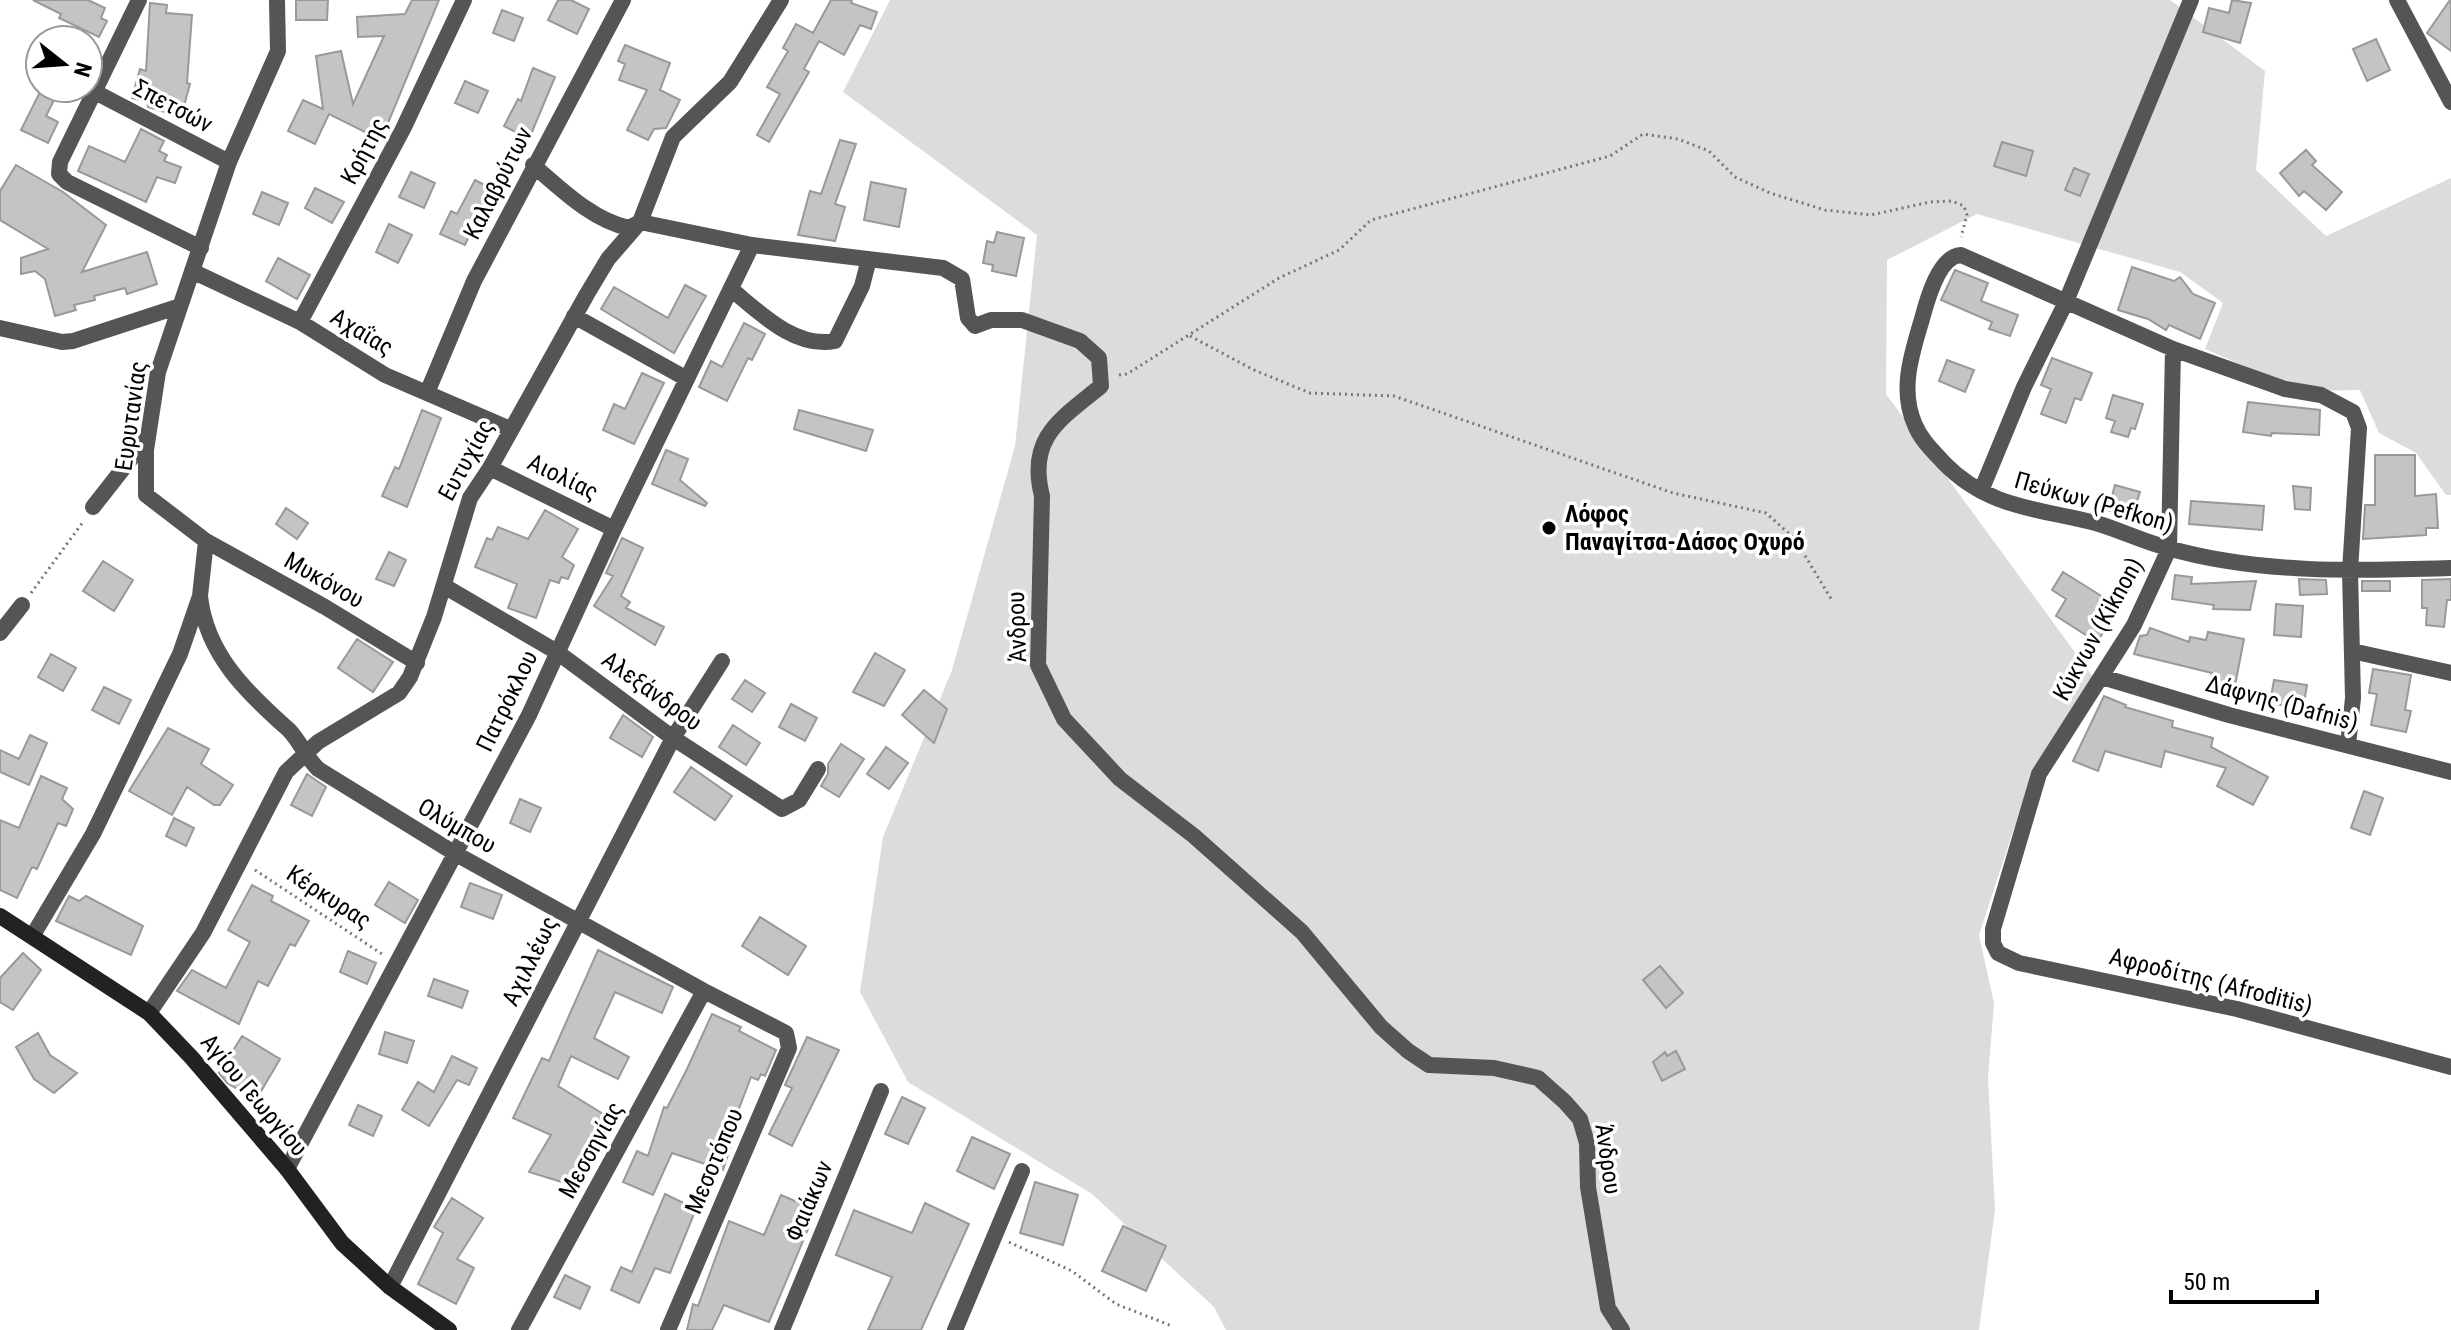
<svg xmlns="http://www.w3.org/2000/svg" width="2451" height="1330" viewBox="0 0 2451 1330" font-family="'Roboto Condensed',sans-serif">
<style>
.green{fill:#dcdcdc}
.building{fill:#c4c4c4;stroke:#999;stroke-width:2}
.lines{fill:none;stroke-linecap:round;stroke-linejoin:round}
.path{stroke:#777;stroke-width:3;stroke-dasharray:2 4;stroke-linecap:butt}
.street{stroke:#555;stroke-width:16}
.secondary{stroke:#222;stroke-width:16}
.poi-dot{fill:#000;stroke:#fff;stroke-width:3}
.labels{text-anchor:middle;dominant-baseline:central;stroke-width:7;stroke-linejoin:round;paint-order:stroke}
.street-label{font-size:24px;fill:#000;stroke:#fff}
.poi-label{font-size:24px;font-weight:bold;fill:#000;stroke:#fff;text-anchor:start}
</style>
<rect width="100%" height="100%" fill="#fff"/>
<path class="green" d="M890,0H2170L2265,71L2256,170L2326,236L2451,178V495H2446L2416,453L2379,433L2360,390L2302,391L2205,349L2223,303L2180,272L1977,214L1887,260L1886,394L2093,677L2032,773L1979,935L1994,1003L1988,1078L1995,1210L1979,1330H1226L1214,1307L1092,1194L908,1082L860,992L883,837L952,670L1015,446L1037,235L843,92Z"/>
<path class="building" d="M33,0H88L105,8L101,18L107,21L99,37L59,18L61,14Z
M296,0H328L327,20H296Z
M412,0H439L381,140L329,114L315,144L288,131L303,100L323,109L316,56L341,51L353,104L384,36L358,37L357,17L405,14Z
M558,0H571L589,9L577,34L548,20Z
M831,0H852L851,3L877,12L871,29L860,25L844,55L819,41L804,69L809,72L769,142L757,135L780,94L767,87L788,51L783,48L796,24L813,33Z
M2232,0L2251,3L2240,43L2203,32L2209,8L2229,13Z
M2450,0H2451V51L2427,33Z
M150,3L167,5L166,13L192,15L187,83L190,84L181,117L148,107L147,102L132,98L140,69L146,71Z
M502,10L523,18L514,41L493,33Z
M2376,39L2390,70L2367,81L2353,49Z
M625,45L670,63L660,90L680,100L666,128L654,129L648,140L627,130L647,90L619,80L625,64L618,61Z
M533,68L555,77L529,139L504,126L518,99L521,101Z
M465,81L488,91L478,113L455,103Z
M42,88H60L46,116L58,122L48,143L21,130Z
M141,129L164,141L159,151L167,155L164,161L181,167L175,183L157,177L146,202L78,171L89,146L125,162Z
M840,140L856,144L835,204L845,207L835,241L798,235L810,191L821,194Z
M2002,142L2033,151L2026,176L1994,166Z
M2306,150L2316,161L2312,165L2342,192L2326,210L2304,191L2299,196L2280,173Z
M16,165L63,192L106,225L82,272L147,252L157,284L127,294L125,288L94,296L95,300L74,305L76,310L55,316L45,279L35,271L21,274V258L48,249L0,220V191Z
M2074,168L2089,174L2080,196L2065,190Z
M411,172L435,183L424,208L399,197Z
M475,180L496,191L484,214L480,212L465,245L440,234L451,211L457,214Z
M871,182L906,189L899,227L864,220Z
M315,188L344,202L332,223L305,208Z
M262,192L288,203L279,225L253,214Z
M389,224L412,235L398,263L376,252Z
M997,232L1024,238L1016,276L992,271L993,265L983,263L987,241L994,243Z
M278,258L310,275L297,299L266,281Z
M2132,267L2174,281L2180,277L2193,294L2215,303L2200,339L2169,325L2166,330L2148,319L2118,310Z
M1955,270L1988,283L1981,301L2018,315L2010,336L1989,329L1992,322L1941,300Z
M685,285L706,296L674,353L601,309L614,287L668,318Z
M744,323L765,334L752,360L748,358L727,401L699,387L711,361L722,367Z
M2052,358L2092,373L2081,400L2075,398L2066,423L2041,414L2051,389L2041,385Z
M1947,360L1974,370L1965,392L1939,381Z
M642,373L664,383L634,444L603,430L614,404L625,409Z
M2113,395L2143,404L2135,429L2131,428L2128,437L2111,432L2115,421L2106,418Z
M2248,402L2320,410L2319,435L2272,433L2271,436L2243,432Z
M422,410L441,418L407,507L382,496L395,467L399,469Z
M799,410L873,430L866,451L794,429Z
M666,450L688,459L680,480L707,503L705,506L652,484Z
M2375,455H2415V496L2436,494L2438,528H2426V535L2363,539L2365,505H2375Z
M2115,485L2140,492L2132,517L2108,510Z
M2293,486L2311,488L2310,510L2295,509Z
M2191,501L2264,506L2262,530L2189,524Z
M286,508L308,523L297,539L276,524Z
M545,510L578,529L562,557L574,565L568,579L561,577L559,583L550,580L536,618L508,608L517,584L475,567L487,538L492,540L498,527L528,539Z
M622,538L643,548L621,596L630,602L626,608L664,627L655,645L594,606L613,576L606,573Z
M389,552L406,560L394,586L376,579Z
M103,561L133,580L114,611L83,591Z
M2063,572L2119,607L2097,642L2056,616L2066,599L2052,590Z
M2175,575L2192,577L2191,584L2256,581L2250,610L2213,609L2214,605L2172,599Z
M2299,579L2326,580L2327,594L2300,595Z
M2451,579V600H2447L2444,627L2426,625L2427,608H2422V580Z
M2362,581H2390V591H2362Z
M2276,604L2303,606L2301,637L2274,635Z
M2150,628L2189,642L2190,637L2206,640L2208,632L2244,639L2233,696L2208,691L2212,673L2134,654L2140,636L2147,635Z
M357,639L393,662L373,692L338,668Z
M875,653L905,670L884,706L853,692Z
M51,654L76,668L63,691L38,677Z
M2373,669L2411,675L2405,710L2411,711L2406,732L2371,725L2377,694L2369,693Z
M745,680L765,693L752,712L732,699Z
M2274,680L2307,685L2303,709L2270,703Z
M104,687L131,700L119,724L92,710Z
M924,690L947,709L934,743L902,715Z
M2104,696L2126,705L2125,707L2173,721L2172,727L2213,738L2211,747L2268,777L2253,805L2217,786L2226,768L2165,751L2161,767L2105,751L2098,771L2073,761Z
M791,704L817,718L805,741L779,727Z
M623,715L653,737L642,757L610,738Z
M733,725L760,743L746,765L719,747Z
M168,728L209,749L201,764L233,785L220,805H214L187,787L172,815L129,791Z
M30,735L47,743L29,785L0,772V750L19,759Z
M841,744L864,759L839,797L821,786L828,774V764Z
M886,747L908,763L889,789L867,774Z
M691,767L732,796L715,820L674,792Z
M307,774L326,787L312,816L291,805Z
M41,776L67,788L62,799L73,809L66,826L58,823L37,869L32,867L17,898L0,890V820L19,828Z
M2364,791L2383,798L2370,835L2351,828Z
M520,799L541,808L530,832L510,823Z
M174,818L194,828L186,846L166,836Z
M389,882L418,900L405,923L375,905Z
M470,883L502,895L493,919L461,907Z
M252,885L273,896L271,901L309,921L295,946L290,944L268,986L258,981L239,1024L177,991L192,970L226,988L250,942L228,930Z
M69,896L79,901L86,896L143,926L131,955L56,921Z
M760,917L806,946L788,975L742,946Z
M598,950L673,987L662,1013L615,992L594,1038L629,1057L618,1079L571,1056L558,1086L613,1120L586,1165L575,1170L565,1183L529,1172L551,1135L513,1118L542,1058L549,1061Z
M348,951L376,963L367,984L340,972Z
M23,953L41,970L13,1010L0,1002V978Z
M1660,966L1683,993L1666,1008L1643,980Z
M434,979L468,991L462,1008L428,996Z
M712,1014L741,1027L739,1031L776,1050L765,1076L761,1074L758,1080L751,1077L729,1135L734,1136L723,1170L672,1153L653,1195L623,1182L637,1151L648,1156L664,1107L667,1108L687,1069Z
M385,1032L414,1041L407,1063L379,1054Z
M38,1033L50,1055L77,1073L54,1093L34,1079L16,1047Z
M242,1036L280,1059L256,1100L227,1083L219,1073Z
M807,1037L839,1050L792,1146L769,1134L792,1088L785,1085Z
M1676,1051L1685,1069L1662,1081L1653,1062L1665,1052L1667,1056Z
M452,1056L477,1068L469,1085L457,1080L429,1126L402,1110L418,1082L434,1092Z
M902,1097L925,1108L908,1144L885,1134Z
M358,1105L382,1116L373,1136L349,1125Z
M972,1137L1010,1154L994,1189L957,1171Z
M1035,1182L1078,1195L1063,1245L1020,1233Z
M665,1194L696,1209L670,1273L655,1268L639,1303L611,1290L621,1267L632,1272Z
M781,1195L816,1210L769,1322L724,1305L712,1330H687L693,1304L698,1306L729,1221L764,1235Z
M452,1198L483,1218L457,1259L474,1268L456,1304L418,1284L443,1233L434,1227Z
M925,1203L969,1224L921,1330H868L892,1277L836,1255L854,1210L912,1233Z
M1123,1226L1166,1246L1146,1291L1102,1271Z
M565,1275L590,1287L580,1309L554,1297Z"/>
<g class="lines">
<path class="path" d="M1190,336L1254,370L1310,393L1394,396L1673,493L1766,513L1795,539L1833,602
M1119,375L1127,374L1279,278L1339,250L1371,220L1610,156L1643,134L1678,139L1709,151L1735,177L1770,193L1825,210L1871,215L1930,202L1952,201L1964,206L1967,215L1961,237
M31,593L83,522
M255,870L382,954
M1009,1242L1072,1271L1116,1304L1172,1326"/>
<path class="street" d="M139,0L60,162L59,174L67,182L201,248
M2397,0L2451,102
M95,92L229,162
M533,165C561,189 592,220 629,228L640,222L752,245L943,268L962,279L968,318L975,326L991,320H1022L1080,341L1099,358L1101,386C1061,419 1027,437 1042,496L1038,665L1064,719L1120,779L1194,836L1302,932L1381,1027L1408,1051L1429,1065L1494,1068L1538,1078L1565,1102L1580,1119L1587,1143L1588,1187L1608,1308L1622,1330
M192,271L300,322L385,375L510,429
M731,289C759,312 795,349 835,341L862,286L869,259
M574,316L687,379
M300,322L403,129L464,0
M0,328L62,342L73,341L180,306
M2173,349L2169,549L2134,625L2039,774L1993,929V943L1998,953L2019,963L2237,1009L2451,1067
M427,393L474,281L623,0
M490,468L614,529
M1981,491L2024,387L2065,304L2191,0
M93,507L148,437
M206,541L325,607L417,663
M444,586L557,652L673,738L782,809L799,800L818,769
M200,596C206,654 247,693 289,730C301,743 305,756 318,769L456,854L704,991L786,1033L789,1048L668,1330
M0,633L22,605
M2352,651L2451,673
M2102,677L2229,715L2451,772
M2348,745L2353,698L2350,571L2359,428L2353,412L2321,395L2285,389L2173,349L1961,255C1939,256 1927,300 1922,319C1912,353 1899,390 1915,425C1921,440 1933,451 1944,463C1990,510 2040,508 2099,524C2122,531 2144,542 2168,548C2258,574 2358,571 2451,568
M33,935L93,834L180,654L200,596L206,541L146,495V450L158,372L229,162L278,51L277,0
M149,1013L203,933L286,772L318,742L399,693L410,677L434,617L470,498L490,468L587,294L608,259L640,222L673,137L730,82L781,0
M287,1169L529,715L614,529L752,245
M390,1287L673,738L722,661
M519,1330L704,991
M782,1330L881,1091
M955,1330L1022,1171"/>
<path class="secondary" d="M0,916L149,1013L192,1058L287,1169L342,1243L390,1287L449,1330"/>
</g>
<circle class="poi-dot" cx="1549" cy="528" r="8"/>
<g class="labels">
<g class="street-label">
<text transform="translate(173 106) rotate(28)">Σπετσών</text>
<text transform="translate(364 151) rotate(-62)">Κρήτης</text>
<text transform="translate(498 183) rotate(-63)">Καλαβρύτων</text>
<text transform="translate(362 332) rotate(31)">Αχαΐας</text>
<text transform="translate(131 416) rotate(-82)">Ευρυτανίας</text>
<text transform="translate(466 460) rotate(-61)">Ευτυχίας</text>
<text transform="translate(563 477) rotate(26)">Αιολίας</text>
<text transform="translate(2094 502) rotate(16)">Πεύκων (Pefkon)</text>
<text transform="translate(324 580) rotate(30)">Μυκόνου</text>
<text transform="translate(1017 627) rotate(-92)">Άνδρου</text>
<text transform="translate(2098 629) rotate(-61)">Κύκνων (Kiknon)</text>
<text transform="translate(652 691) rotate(36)">Αλεξάνδρου</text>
<text transform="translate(507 701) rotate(-64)">Πατρόκλου</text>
<text transform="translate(2282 703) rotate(15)">Δάφνης (Dafnis)</text>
<text transform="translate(457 826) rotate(30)">Ολύμπου</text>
<text transform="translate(329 897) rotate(33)">Κέρκυρας</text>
<text transform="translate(530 961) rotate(-64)">Αχιλλέως</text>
<text transform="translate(2211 981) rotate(14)">Αφροδίτης (Afroditis)</text>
<text transform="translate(254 1095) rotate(50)">Αγίου Γεωργίου</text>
<text transform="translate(591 1150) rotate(-61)">Μεσσηνίας</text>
<text transform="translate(1608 1159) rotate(82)">Άνδρου</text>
<text transform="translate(714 1161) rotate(-67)">Μεσοτόπου</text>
<text transform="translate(809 1201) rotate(-67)">Φαιάκων</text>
</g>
<g class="poi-label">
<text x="1565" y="514">Λόφος<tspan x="1565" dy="28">Παναγίτσα-Δάσος Οχυρό</tspan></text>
</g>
</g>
<g transform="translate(64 64) rotate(107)"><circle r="38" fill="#ffffff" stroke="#999999" stroke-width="2"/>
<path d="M0-6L14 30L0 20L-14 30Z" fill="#000000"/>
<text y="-12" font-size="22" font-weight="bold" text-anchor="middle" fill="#000000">N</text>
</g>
<path d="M2171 1290v12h146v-12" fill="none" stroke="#000000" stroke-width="4"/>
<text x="2183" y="1290" font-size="24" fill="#000000" stroke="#ffffff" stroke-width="6" paint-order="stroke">50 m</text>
</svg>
